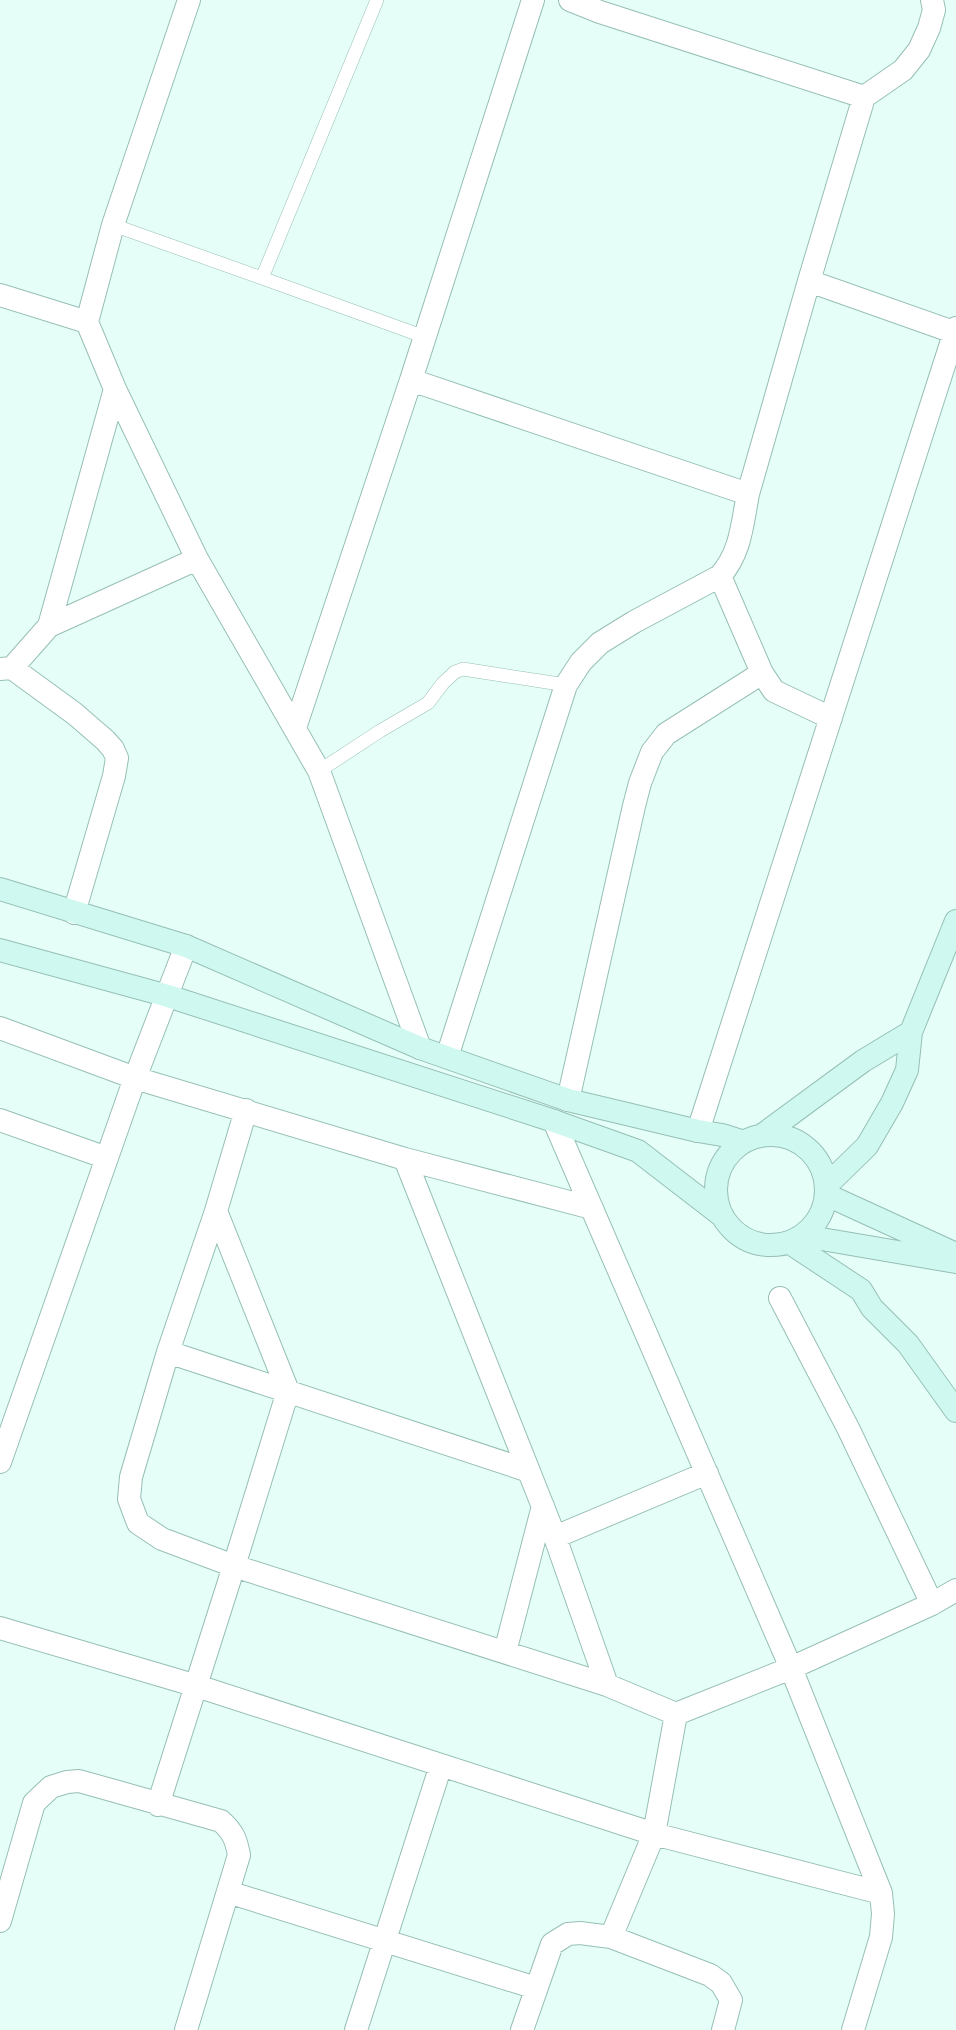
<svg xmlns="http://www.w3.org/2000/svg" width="956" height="2030" viewBox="0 0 956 2030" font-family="'Alegreya Sans',sans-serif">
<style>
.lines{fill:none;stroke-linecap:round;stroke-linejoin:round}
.lane-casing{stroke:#96bfb5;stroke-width:14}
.street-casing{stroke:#96bfb5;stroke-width:24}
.secondary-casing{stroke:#96bfb5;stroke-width:24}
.lane{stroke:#fff;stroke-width:13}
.street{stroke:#fff;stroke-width:22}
.secondary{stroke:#cef8f0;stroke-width:22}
</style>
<rect width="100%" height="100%" fill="#e5fff8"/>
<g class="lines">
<defs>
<path id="lane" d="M113,225L262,278L377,0
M262,278L425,337
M319,771L380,731L428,703L443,683L455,672L463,669L566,685"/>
<path id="street" d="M533,0L411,380L748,494L809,281L956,333
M570,0L600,12L864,97
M809,281L864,97L903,70L919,50L929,28L934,10L932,0
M0,295L87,322L113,225L189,0
M87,322L115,389L197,559L319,771L420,1048
M720,576L762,673L774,691L831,718
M49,626L115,389
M12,668L75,714L105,740L113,749L117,758L114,776L74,913
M0,669L12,668L49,626L197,559
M295,728L411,380
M0,1028L135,1078L405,1159L592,1208
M447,1057L566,685L581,662L600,643L634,622L720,576C741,552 742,525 748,494
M568,1100L634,806L640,783L652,752L666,734L762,673
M246,1110L216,1211L168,1352L131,1477L129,1499L138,1523L162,1539L234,1566L607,1685L676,1714
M0,1120L107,1158
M554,1121L791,1668L881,1893L883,1914L881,1937L853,2030
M698,1131L956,328
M405,1159L555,1537L607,1685
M780,1298L848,1428L932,1604
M168,1352L529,1471
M0,1462L135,1078L186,946
M555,1537L707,1473
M0,1628L197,1686L654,1834L881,1893
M505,1652L543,1506
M158,1805L234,1566L288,1391L216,1211
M228,1892L536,1988
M0,1921L34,1803L51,1787L67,1782L79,1781L221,1821C233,1832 236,1839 239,1855L186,2030
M611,1937L654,1834L676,1714L791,1668L932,1604L956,1590
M356,2030L441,1765
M522,2030L552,1944L568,1934L580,1933L611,1937L710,1975L721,1983L731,2000L723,2030"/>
<path id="secondary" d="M0,889L186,946L420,1048L568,1100L698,1131L722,1135L744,1142
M0,950L168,996L554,1121L638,1151L721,1215
M716 1190a55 55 0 1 1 110 0a55 55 0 1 1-110 0Z
M761,1136L863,1061L911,1032
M827,1185L867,1146L892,1103L907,1070L911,1032L956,921
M827,1195L956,1254
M804,1236L956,1262
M790,1243L861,1290L872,1308L908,1344L956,1411"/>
</defs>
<use href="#lane" class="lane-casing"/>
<use href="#street" class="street-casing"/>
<use href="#secondary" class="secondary-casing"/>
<use href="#lane" class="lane"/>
<use href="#street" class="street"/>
<use href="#secondary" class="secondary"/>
</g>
</svg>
